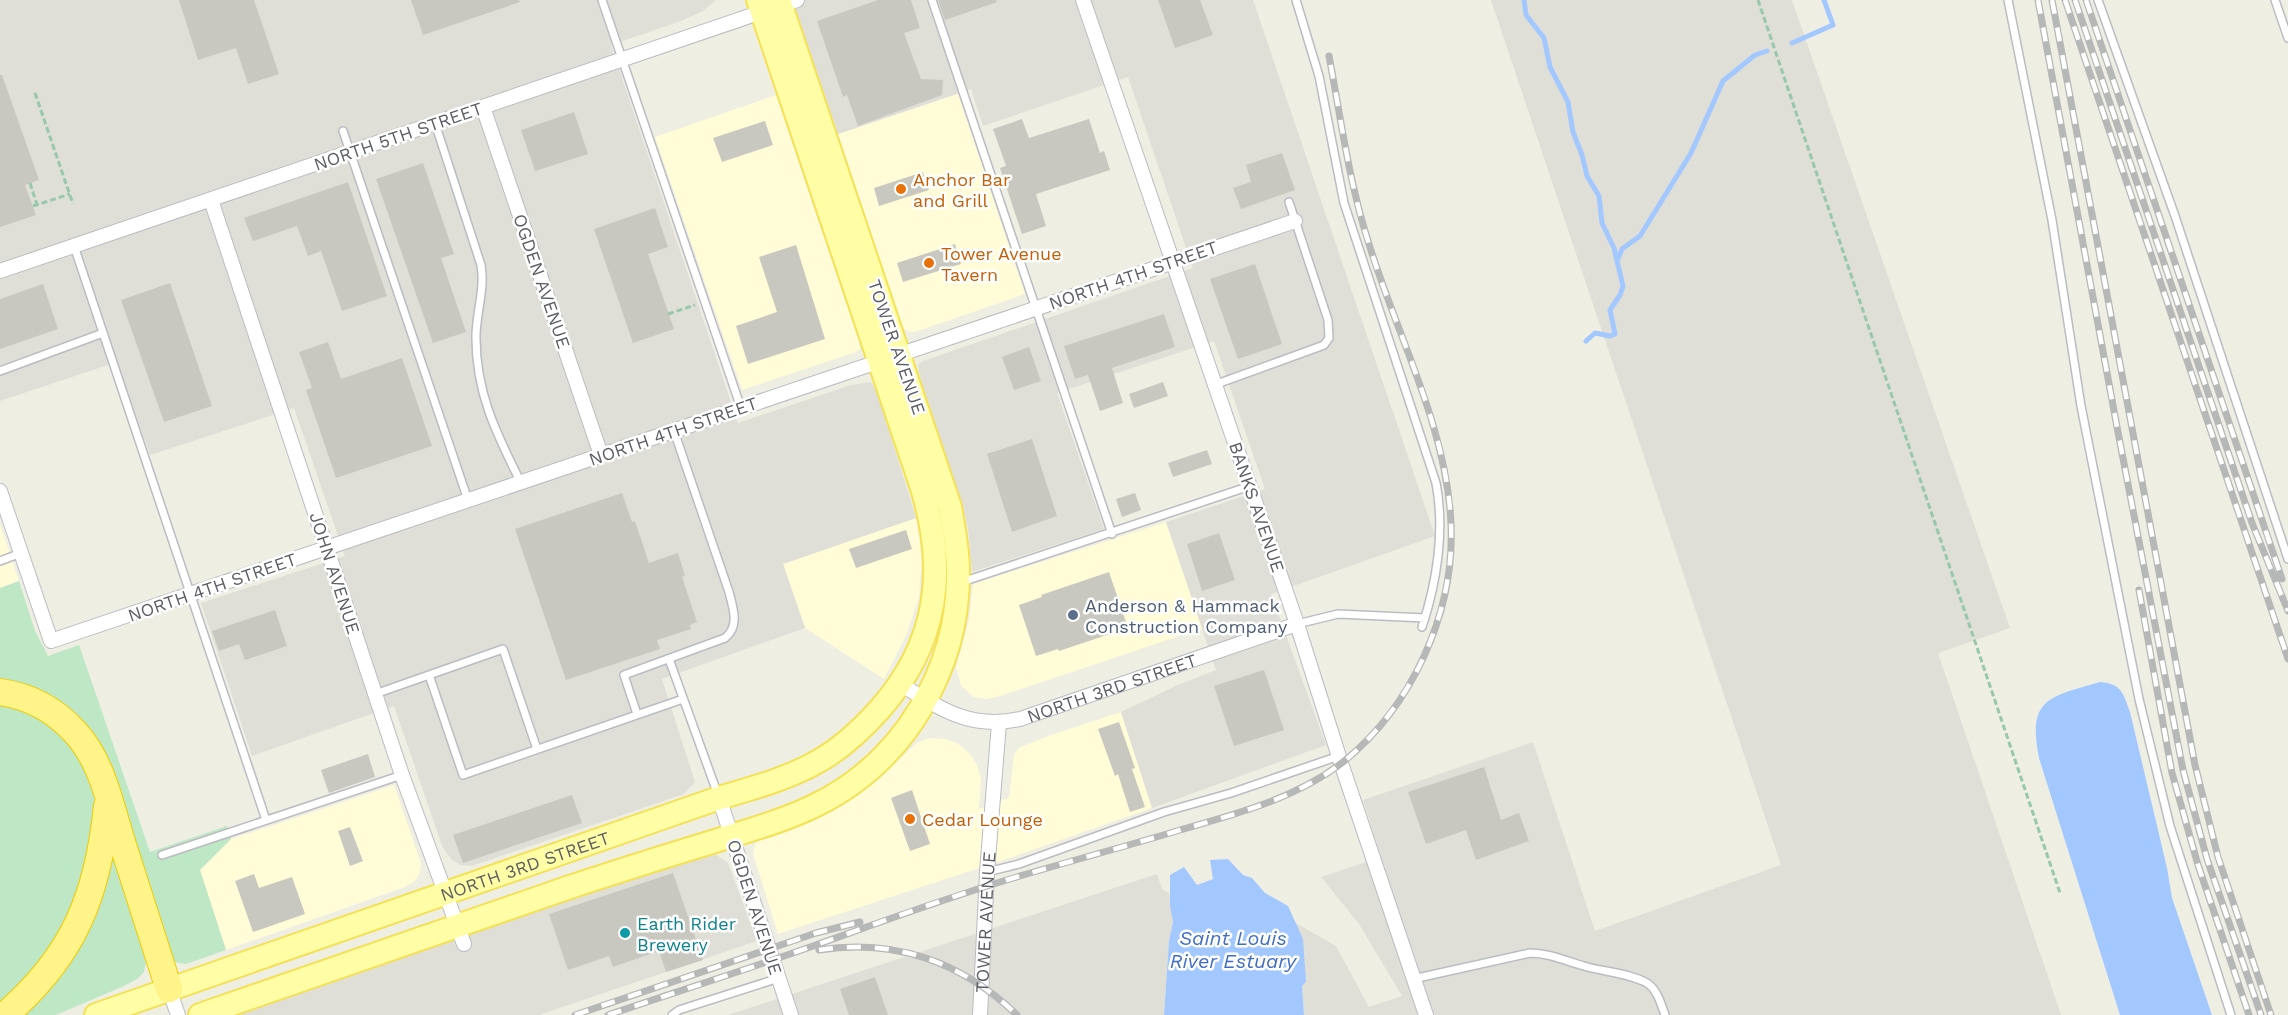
<svg xmlns="http://www.w3.org/2000/svg" width="2288" height="1015" viewBox="0 0 2288 1015" font-family="'Work Sans',sans-serif">
<style>
.commercial{fill:#fffcd7}
.industrial{fill:#dfdfd7}
.green{fill:#bee7c5}
.water{fill:#a2c8ff}
.lines{fill:none;stroke-linecap:round;stroke-linejoin:round}
.stream{stroke:#a2c8ff;stroke-width:5}
.building{fill:#c9c8c0}
.lane-casing{stroke:#bbbcc2;stroke-width:10}
.street-casing{stroke:#bbbcc2;stroke-width:16}
.primary-casing{stroke:#f5e155;stroke-width:26}
.highway-casing{stroke:#f1cb00;stroke-width:28}
.path{stroke:#97c8ac;stroke-width:3;stroke-dasharray:6 3;stroke-linecap:butt}
.lane{stroke:#fff;stroke-width:7}
.street{stroke:#fff;stroke-width:14}
.primary{stroke:#fffea7;stroke-width:22}
.highway{stroke:#fff389;stroke-width:26}
.rail-casing{stroke:#b6b7b7;stroke-width:7}
.rail{stroke:#fff;stroke-width:4.5;stroke-dasharray:14;stroke-linecap:butt}
.food-dot{fill:#e8710a;stroke:#fff;stroke-width:2}
.service-dot{fill:#5c6f8a;stroke:#fff;stroke-width:2}
.culture-dot{fill:#0f9aa8;stroke:#fff;stroke-width:2}
.labels{text-anchor:middle;dominant-baseline:central;stroke-width:5;stroke-linejoin:round;paint-order:stroke}
.street-label{font-size:18px;fill:#5b5e64;stroke:#fff}
.food-label{font-size:18px;fill:#c56008;stroke:#fff;text-anchor:start}
.service-label{font-size:18px;fill:#4e5e75;stroke:#fff;text-anchor:start}
.culture-label{font-size:18px;fill:#0d838f;stroke:#fff;text-anchor:start}
.water-label{font-size:20px;font-style:italic;fill:#416dc6;stroke:#fff}
</style>
<rect width="100%" height="100%" fill="#eeeee3"/>
<path class="commercial" d="M958,94L1025,294L915,332H910L904,329L900,321L838,134Z
M776,95L859,341L860,349L856,352L742,390L655,137Z
M916,518L922,555L919,597L906,636L884,679L805,628L783,564Z
M1166,522L1203,628L997,697L986,699L974,697L961,686L956,667L969,620L973,584Z
M0,524L19,581L0,588Z
M1121,712L1152,808L1007,859L778,934L753,854L755,844L762,836L856,794L876,780L917,743L929,738L945,739L957,743L971,755L977,765L981,779L979,809L1009,798L1014,754L1019,748L1048,736Z
M394,785L421,863L420,873L414,882L405,887L226,950L200,870L231,839Z"/>
<path class="industrial" d="M0,0H716L703,11L681,21L611,45L738,423L851,385L870,382L874,386L881,405L916,518L783,564L805,628L662,679L695,782L684,794L472,866L460,865L451,859L443,848L394,706L252,756L201,603L345,556L294,408L150,455L117,362L0,401Z
M792,0H1253L1435,536L1271,594L1326,745L1152,808L1121,712L1178,685L1216,670L1166,522L1265,489L1214,341L1057,393L1104,529L972,572L968,528L963,506L920,378L918,365L923,361L1193,268L1128,77L983,126L971,89L838,134Z
M1491,0H1792L2010,628L1938,653L2061,1015H1304L1302,986L1306,982L1294,922L1336,946L1369,1007L1402,996L1359,924L1321,877L1381,857L1363,800L1533,742L1595,931L1781,865Z
M706,852L715,854L728,863L757,941L539,1015H225Z
M1157,874L1162,889L1169,893L1173,922L1169,941L1164,1015H728Z"/>
<path class="green" d="M19,581L35,631L48,656L79,645L150,852L227,826L231,839L200,870L226,950L186,964L174,962L107,773L0,681V588Z
M0,702L40,717L73,745L92,781L95,802L94,828L81,892L46,964L0,1008Z
M111,833L147,956L144,972L137,979L124,986L56,1015H16Z"/>
<path class="water" d="M2100,682C2122,684 2123,693 2130,712L2167,868L2172,898L2212,1015H2120L2039,758C2027,698 2049,697 2100,682Z
M1228,859L1243,875L1252,878L1265,893L1288,906L1303,939L1306,982L1302,986L1304,1015H1164L1169,941L1173,922L1170,906V875L1184,867L1197,885L1213,879L1210,860Z"/>
<g class="lines">
<path class="stream" d="M1524,0L1526,15L1544,38L1550,67L1568,102L1573,132L1582,155L1587,176L1599,196L1602,223L1614,248L1623,286L1620,295L1610,310L1615,334L1610,336L1595,333L1586,341
M1792,43L1833,25L1824,0
M1617,261L1622,249L1640,236L1691,153L1723,81L1755,55L1767,51"/>
</g>
<path class="building" d="M179,0H254L279,74L248,84L236,48L198,60Z
M411,0H519L520,2L423,35Z
M878,0H911L920,28L904,33L921,79L943,80L942,95L858,126L847,95L843,97L817,21Z
M938,0H996L997,2L945,20Z
M1158,0H1200L1213,35L1175,48Z
M0,75H2L39,180L25,185L36,215L0,227Z
M574,112L588,154L535,171L521,130Z
M1022,119L1029,138L1089,119L1100,153L1104,151L1110,170L1036,194L1046,226L1022,234L1000,168L1006,166L993,129Z
M765,121L773,145L722,162L713,138Z
M1282,153L1295,190L1241,209L1233,188L1251,182L1246,165Z
M423,163L454,254L441,258L466,332L433,343L376,179Z
M923,172L929,190L879,206L874,188Z
M348,182L387,296L342,311L321,251L308,256L297,226L253,241L244,218Z
M655,208L668,247L648,254L674,329L633,343L594,229Z
M955,244L961,264L903,282L897,263Z
M796,245L825,339L748,364L736,326L777,312L759,257Z
M1255,264L1282,344L1238,359L1210,279Z
M170,283L212,406L164,422L121,300Z
M43,284L58,329L0,349V299Z
M1164,314L1175,347L1112,368L1123,403L1100,411L1088,375L1075,379L1064,346Z
M328,342L341,379L402,358L432,446L336,478L306,390L312,388L299,352Z
M1029,347L1041,381L1014,390L1002,357Z
M1163,382L1168,396L1134,408L1129,394Z
M1032,439L1057,516L1012,532L987,454Z
M1207,450L1212,464L1173,477L1168,463Z
M622,493L632,522L635,521L649,563L678,553L685,576L682,577L697,622L690,625L691,629L657,640L660,649L566,680L515,529Z
M1135,493L1141,510L1122,517L1116,499Z
M906,530L912,549L856,568L849,549Z
M1219,533L1235,580L1202,591L1187,544Z
M1109,572L1128,628L1059,651L1058,649L1036,656L1019,605L1042,597L1041,595Z
M275,610L287,646L245,660L239,644L219,651L212,631Z
M1264,670L1284,730L1234,746L1214,686Z
M1119,722L1135,768L1132,769L1145,807L1130,812L1118,774L1115,776L1098,729Z
M368,754L375,777L329,793L321,770Z
M1484,767L1501,820L1519,813L1529,841L1476,860L1466,830L1426,844L1408,792Z
M912,790L930,844L910,851L891,798Z
M572,795L582,823L463,863L453,835Z
M350,827L363,861L350,866L338,831Z
M673,873L703,960L666,972L659,951L613,967L609,956L568,970L549,914Z
M254,874L259,888L292,877L305,914L253,932L235,881Z
M875,977L888,1015H849L840,989Z"/>
<g class="lines">
<defs>
<path id="lane" d="M602,0L741,408
M932,0L1112,534
M1296,0L1319,76L1344,203L1436,483C1445,530 1437,582 1422,627
M2008,0L2052,220L2081,406L2139,699L2170,826L2231,1015
M2098,0L2175,216L2288,559
M2275,0L2288,38
M435,123L481,265C485,288 477,310 476,334C475,391 496,433 521,483
M343,131L468,500
M74,246L266,820
M0,371L103,333
M1214,385L1316,348L1324,345L1329,338L1328,320L1289,202
M0,561L21,553
M962,582L1250,486
M1297,624L1338,614L1425,618
M669,659L718,795
M429,675L463,775L683,699
M375,694L503,649L537,749
M637,714L624,675L725,638C740,626 733,608 729,592L674,431
M162,855L402,775
M987,872L1019,864L1164,812L1231,793L1339,756
M1413,979L1530,953C1549,953 1566,961 1584,966C1604,972 1629,973 1647,983C1657,989 1661,1004 1665,1015
M672,1015L679,1010L779,978"/>
<g id="street">
<path d="M1083,0L1297,624L1341,763L1426,1015"/>
<path d="M483,107L601,455"/>
<path d="M211,200L402,775L464,944"/>
<path d="M0,271L797,0"/>
<path d="M0,491L51,641L1295,221"/>
<path id="s1" d="M900,684C942,709 969,730 1020,719L1297,624"/>
<path d="M719,798L791,1015"/>
<path d="M169,989L178,1015"/>
<path id="s2" d="M980,1015L987,872L999,723"/>
</g>
<g id="primary">
<path id="s3" d="M96,1015L719,798C753,788 787,779 817,762C841,749 862,729 880,709C938,643 947,571 922,488L758,0"/>
<path d="M200,1015C323,973 445,930 567,888C615,872 663,857 712,842C746,831 784,821 816,805C904,762 959,669 958,572C958,550 954,528 950,507L779,0"/>
</g>
<path id="highway" d="M0,692C29,696 55,710 75,732C103,762 111,808 123,845C138,893 154,941 169,989
M5,1015C74,956 98,895 107,806"/>
</defs>
<use href="#lane" class="lane-casing"/>
<use href="#street" class="street-casing"/>
<use href="#primary" class="primary-casing"/>
<use href="#highway" class="highway-casing"/>
<path class="path" d="M1758,0L2060,893
M35,93L73,204
M30,183L37,205
M33,206L70,194
M668,314L695,305"/>
<use href="#lane" class="lane"/>
<use href="#street" class="street"/>
<use href="#primary" class="primary"/>
<use href="#highway" class="highway"/>
<defs>
<path id="rail" d="M2038,0L2117,427L2183,770L2207,859L2261,1015
M2052,0L2195,765L2218,857L2271,1015
M2065,0L2288,659
M2075,0L2252,523L2288,611
M2086,0L2282,579
M2139,590L2172,773L2198,865L2249,1015
M819,950C895,938 962,962 1017,1015
M575,1015L816,933L860,922
M608,1015C676,992 745,970 813,946C878,923 943,899 1010,879C1066,862 1124,847 1180,830C1236,814 1297,798 1343,762C1412,707 1455,612 1451,524C1447,427 1397,336 1369,244C1349,183 1341,119 1329,56"/>
</defs>
<use href="#rail" class="rail-casing"/>
<use href="#rail" class="rail"/>
</g>
<g class="food-dot">
<circle cx="901" cy="189" r="6"/>
<circle cx="929" cy="263" r="6"/>
<circle cx="910" cy="819" r="6"/>
</g>
<circle class="service-dot" cx="1073" cy="615" r="6"/>
<circle class="culture-dot" cx="625" cy="933" r="6"/>
<g class="labels">
<g class="street-label">
<text transform="translate(398 136) rotate(-19)">NORTH 5TH STREET</text>
<text transform="translate(1133 275) rotate(-19)">NORTH 4TH STREET</text>
<text transform="translate(542 281) rotate(71)">OGDEN AVENUE</text>
<text transform="translate(897 347) rotate(71)">TOWER AVENUE</text>
<text transform="translate(673 431) rotate(-19)">NORTH 4TH STREET</text>
<text transform="translate(1257 507) rotate(71)">BANKS AVENUE</text>
<text transform="translate(335 573) rotate(72)">JOHN AVENUE</text>
<text transform="translate(212 587) rotate(-19)">NORTH 4TH STREET</text>
<text stroke="none"><textPath href="#s1" startOffset="226">NORTH 3RD STREET</textPath></text>
<text stroke="none"><textPath href="#s3" startOffset="454">NORTH 3RD STREET</textPath></text>
<text transform="translate(755 907) rotate(72)">OGDEN AVENUE</text>
<text stroke="none"><textPath href="#s2" startOffset="93">TOWER AVENUE</textPath></text>
</g>
<g class="food-label">
<text x="913" y="179">Anchor Bar<tspan x="913" dy="21">and Grill</tspan></text>
<text x="941" y="253">Tower Avenue<tspan x="941" dy="21">Tavern</tspan></text>
<text x="922" y="819">Cedar Lounge</text>
</g>
<g class="service-label">
<text x="1085" y="605">Anderson &amp; Hammack<tspan x="1085" dy="21">Construction Company</tspan></text>
</g>
<g class="culture-label">
<text x="637" y="923">Earth Rider<tspan x="637" dy="21">Brewery</tspan></text>
</g>
<g class="water-label">
<text x="1233" y="938">Saint Louis<tspan x="1233" dy="23">River Estuary</tspan></text>
</g>
</g>
</svg>
